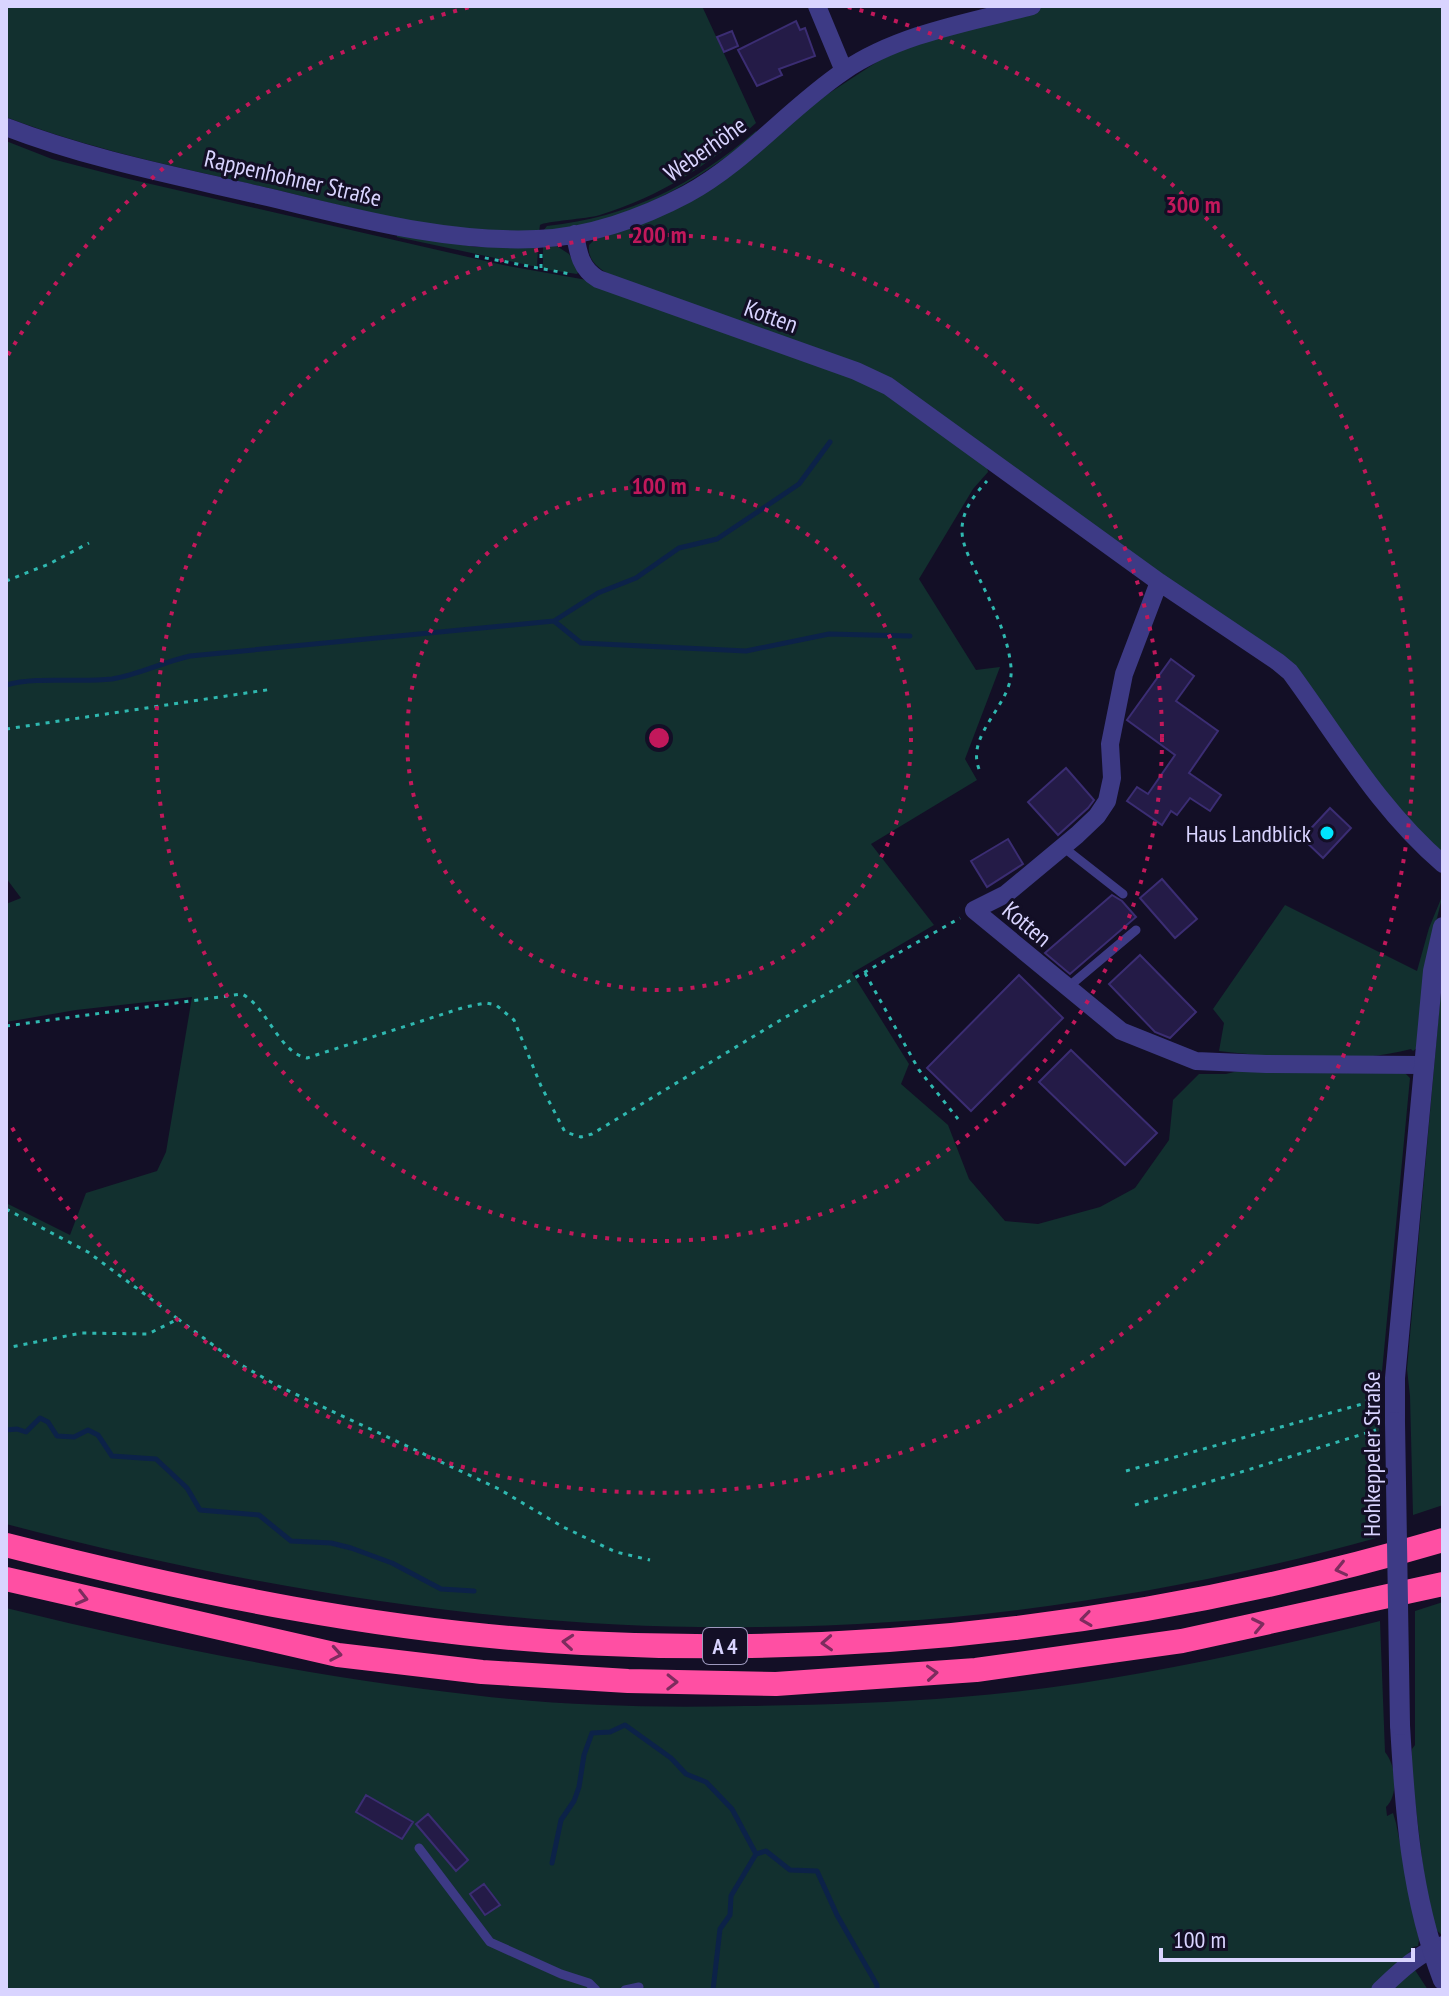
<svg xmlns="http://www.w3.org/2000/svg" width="1449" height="1996" viewBox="0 0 1449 1996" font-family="'PT Sans Narrow',sans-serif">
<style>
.green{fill:#12302f}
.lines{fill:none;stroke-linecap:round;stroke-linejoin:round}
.stream{stroke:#0c2248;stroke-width:5}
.building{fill:#241b47;stroke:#3b2d73;stroke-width:2}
.path{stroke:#2fb8b0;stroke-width:3;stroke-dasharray:4 6;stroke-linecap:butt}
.service{stroke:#3d3a85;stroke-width:9}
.minor{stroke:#3d3a85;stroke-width:18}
.tertiary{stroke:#3d3a85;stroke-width:20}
.motorway{stroke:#ff4fa3;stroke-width:24}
.tertiary-bridge{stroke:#3d3a85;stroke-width:20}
.oneway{stroke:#7d2c5e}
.ring{fill:none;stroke:#c2185b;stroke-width:4;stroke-dasharray:4 8}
.poi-dot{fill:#00e5ff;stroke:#130f26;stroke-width:3}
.labels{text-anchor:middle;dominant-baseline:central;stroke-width:6;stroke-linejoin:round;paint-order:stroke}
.shield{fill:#130f26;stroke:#9e99be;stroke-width:2}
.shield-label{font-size:22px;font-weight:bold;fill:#d9d4ff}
.street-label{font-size:24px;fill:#d9d4ff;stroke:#130f26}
.poi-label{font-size:24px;fill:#d9d4ff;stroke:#130f26;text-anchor:end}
.centre{fill:#c2185b;stroke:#130f26;stroke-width:4}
.ring-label{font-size:24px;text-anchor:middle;font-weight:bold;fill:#c2185b;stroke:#130f26;stroke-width:6;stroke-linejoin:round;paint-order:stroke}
</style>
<rect width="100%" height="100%" fill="#130f26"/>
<path class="green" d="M6,6H702L756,123C709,165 661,196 600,215C587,219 546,221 540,225L539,232C445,236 354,208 264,187C177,167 89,149 6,117Z
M1032,6H1443V853L1393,805L1296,668L1185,592L934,410L614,277C601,270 587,262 589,245L594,240L620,230L912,39Z
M756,131L758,133C709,172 659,204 597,222C580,227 561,228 543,231L547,226C630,217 693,185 756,131Z
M6,141L52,159L129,179L503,265L587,280L830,369L879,390L986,463L988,472L973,489L919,579L976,670L1000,667L965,759L977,780L871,844L934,925L852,973L909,1064L901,1084L948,1125L969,1179L1005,1221L1038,1224L1100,1207L1135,1188L1169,1140L1173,1100L1199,1074H1226L1242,1070L1403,1071L1410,1078L1379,1403L1380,1537C1178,1594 969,1625 759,1627C505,1631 251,1588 6,1524V1203L70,1235L86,1193L157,1171L166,1152L192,997L76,1010L6,1022V904L21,898L6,878Z
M397,234L476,247H538L537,267L397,237Z
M555,245L569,254L579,271L577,274L543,269V247Z
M1443,894L1435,926L1417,1048L1413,1051L1411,1049C1349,1065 1282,1058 1219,1051L1224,1023L1213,1009L1285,905L1417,971L1429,928Z
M1443,967V1505L1413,1515L1410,1396L1407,1369Z
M1443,1602V1936L1434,1928L1426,1892L1411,1768L1412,1749L1415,1745V1611Z
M6,1608C160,1646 315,1677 473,1695C563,1706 654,1708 745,1706C817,1705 889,1703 961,1697C1102,1686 1242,1655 1380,1621L1385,1752C1396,1765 1399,1795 1386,1807L1387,1816L1393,1813L1396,1823L1419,1940L1418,1946L1413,1947L1399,1966L1374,1990H6Z
M1415,1970L1428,1990H1389Z"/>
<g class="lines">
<path class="stream" d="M554,621L598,593L636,578L679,548L717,539L756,513L799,484L830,442
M6,685C39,676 77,683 112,679C138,675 163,662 190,656L554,621L581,643L746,651L829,634L910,636
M6,1430L17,1429L26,1432L40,1418L48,1422L57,1436L74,1437L88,1430L98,1435L112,1456L156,1459L187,1488L200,1510L259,1515L291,1541L331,1543L351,1548L392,1563L441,1589L474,1591
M552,1863L561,1820L574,1801L579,1787L584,1755L592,1733L610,1732L625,1725L671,1758L686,1774L706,1782L732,1809L756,1854L766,1851L790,1870L817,1871L837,1915L877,1985V1990
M713,1990L720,1929L730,1915L731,1896L756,1854"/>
</g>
<path class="building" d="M796,21L800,30L805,28L815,56L779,69L782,75L757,86L738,50Z
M732,31L738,46L724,52L717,37Z
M1171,659L1194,676L1176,701L1218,731L1189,773L1221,795L1210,811L1190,798L1177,815L1171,811L1162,825L1127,801L1137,787L1148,794L1175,755L1127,720Z
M1066,768L1094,800L1088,808L1058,835L1028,802Z
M1330,808L1351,828L1323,858L1302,838Z
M1008,839L1023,864L987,887L971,861Z
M1162,879L1197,919L1175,938L1140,898Z
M1112,895L1122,901L1136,917L1070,974L1045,953Z
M1140,955L1196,1012L1170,1038L1155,1032L1109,984Z
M1019,975L1063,1018L971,1111L927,1068Z
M1071,1050L1157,1133L1125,1165L1039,1082Z
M366,1795L413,1822L402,1839L356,1812Z
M428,1814L468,1860L456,1871L416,1824Z
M484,1884L500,1905L485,1915L470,1894Z"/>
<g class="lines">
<path class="path" d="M541,254V270
M475,256L570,274
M6,581L49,564L89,543
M6,729L273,689
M979,769C965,733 1015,703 1011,667C1008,636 993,607 980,580C973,565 961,545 962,528C963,509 975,494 987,481
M865,973L919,1070L958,1119
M6,1026L242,994C268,1008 279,1053 307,1058L465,1007L486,1003L496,1005L514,1020L541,1086L565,1132L581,1137L592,1134L784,1018L960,918
M6,1209L88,1252L178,1319L148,1334L81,1333L6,1348
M178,1319L236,1362L278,1386L499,1489L563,1527L616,1552L650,1560
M1126,1471L1362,1404L1373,1395
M1135,1505L1376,1430"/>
<path class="service" d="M1063,847L1123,894
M1067,988L1136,930
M419,1848L490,1942L561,1974L589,1983L596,1990
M625,1990L639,1987"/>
<path class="minor" d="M817,6L844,71
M6,127C89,159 177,176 263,196C353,217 444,243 537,239C588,237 642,218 687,194C746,162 789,108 844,71C898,34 970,22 1032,6
M575,234C578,253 581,269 598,279L856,371L888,386L1159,582L1278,662L1290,672C1340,740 1378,808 1443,864
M1159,582L1124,674L1110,744L1112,778L1107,801L1097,816L1077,835L1006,894L974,910L1121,1031L1196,1061L1266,1064L1424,1065
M1380,1990C1399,1972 1418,1953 1443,1945"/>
<path class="tertiary" d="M1395,1422V1378L1433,971L1443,927
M1400,1725C1405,1812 1411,1898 1443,1980"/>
<path class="motorway" d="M6,1545C195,1593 387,1633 582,1643C873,1658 1164,1622 1443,1540
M6,1579L338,1655L482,1672L628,1681L776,1684L976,1670L1182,1641L1443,1584"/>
<path class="tertiary-bridge" d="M1395,1422L1400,1725"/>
</g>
<defs><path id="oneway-chevron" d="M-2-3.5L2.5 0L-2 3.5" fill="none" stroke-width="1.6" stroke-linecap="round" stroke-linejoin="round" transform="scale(2)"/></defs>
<g class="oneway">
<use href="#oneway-chevron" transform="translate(1341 1569) rotate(167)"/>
<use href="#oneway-chevron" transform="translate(82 1598) rotate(14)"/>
<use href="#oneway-chevron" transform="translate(1086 1619) rotate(172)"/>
<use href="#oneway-chevron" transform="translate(1258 1625) rotate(-12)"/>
<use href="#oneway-chevron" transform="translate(568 1642) rotate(-175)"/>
<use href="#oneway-chevron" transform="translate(827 1643) rotate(177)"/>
<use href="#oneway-chevron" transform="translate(336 1654) rotate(10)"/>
<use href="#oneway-chevron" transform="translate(932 1673) rotate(-4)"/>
<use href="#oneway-chevron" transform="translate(672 1682) rotate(1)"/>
</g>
<g class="ring">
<circle cx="659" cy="738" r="252"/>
<circle cx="659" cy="738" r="503"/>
<path d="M8 355A755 755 0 0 1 470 7M848 7A755 755 0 1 1 8 1121"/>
</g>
<circle class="poi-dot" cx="1327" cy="833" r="8"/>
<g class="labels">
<rect class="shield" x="703" y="1628" width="44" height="36" rx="6"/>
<g class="shield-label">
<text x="725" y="1646">A 4</text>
</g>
<g class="street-label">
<text transform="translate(705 149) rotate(-35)">Weberhöhe</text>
<text transform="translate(293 178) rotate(13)">Rappenhohner Straße</text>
<text transform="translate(771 316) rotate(20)">Kotten</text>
<text transform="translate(1027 924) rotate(40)">Kotten</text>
<text transform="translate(1371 1454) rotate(-90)">Hohkeppeler Straße</text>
</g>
<g class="poi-label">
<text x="1311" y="833">Haus Landblick</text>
</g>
</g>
<circle cx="659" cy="738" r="12" class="centre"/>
<g class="ring-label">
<text x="1193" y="213">300 m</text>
<text x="659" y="243">200 m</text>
<text x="659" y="494">100 m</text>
</g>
<rect width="1449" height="1996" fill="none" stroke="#d9d4ff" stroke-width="16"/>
<path d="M1161 1948v12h252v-12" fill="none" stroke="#d9d4ff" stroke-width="4"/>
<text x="1173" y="1948" font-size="24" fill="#d9d4ff" stroke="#130f26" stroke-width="6" paint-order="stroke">100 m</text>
</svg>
